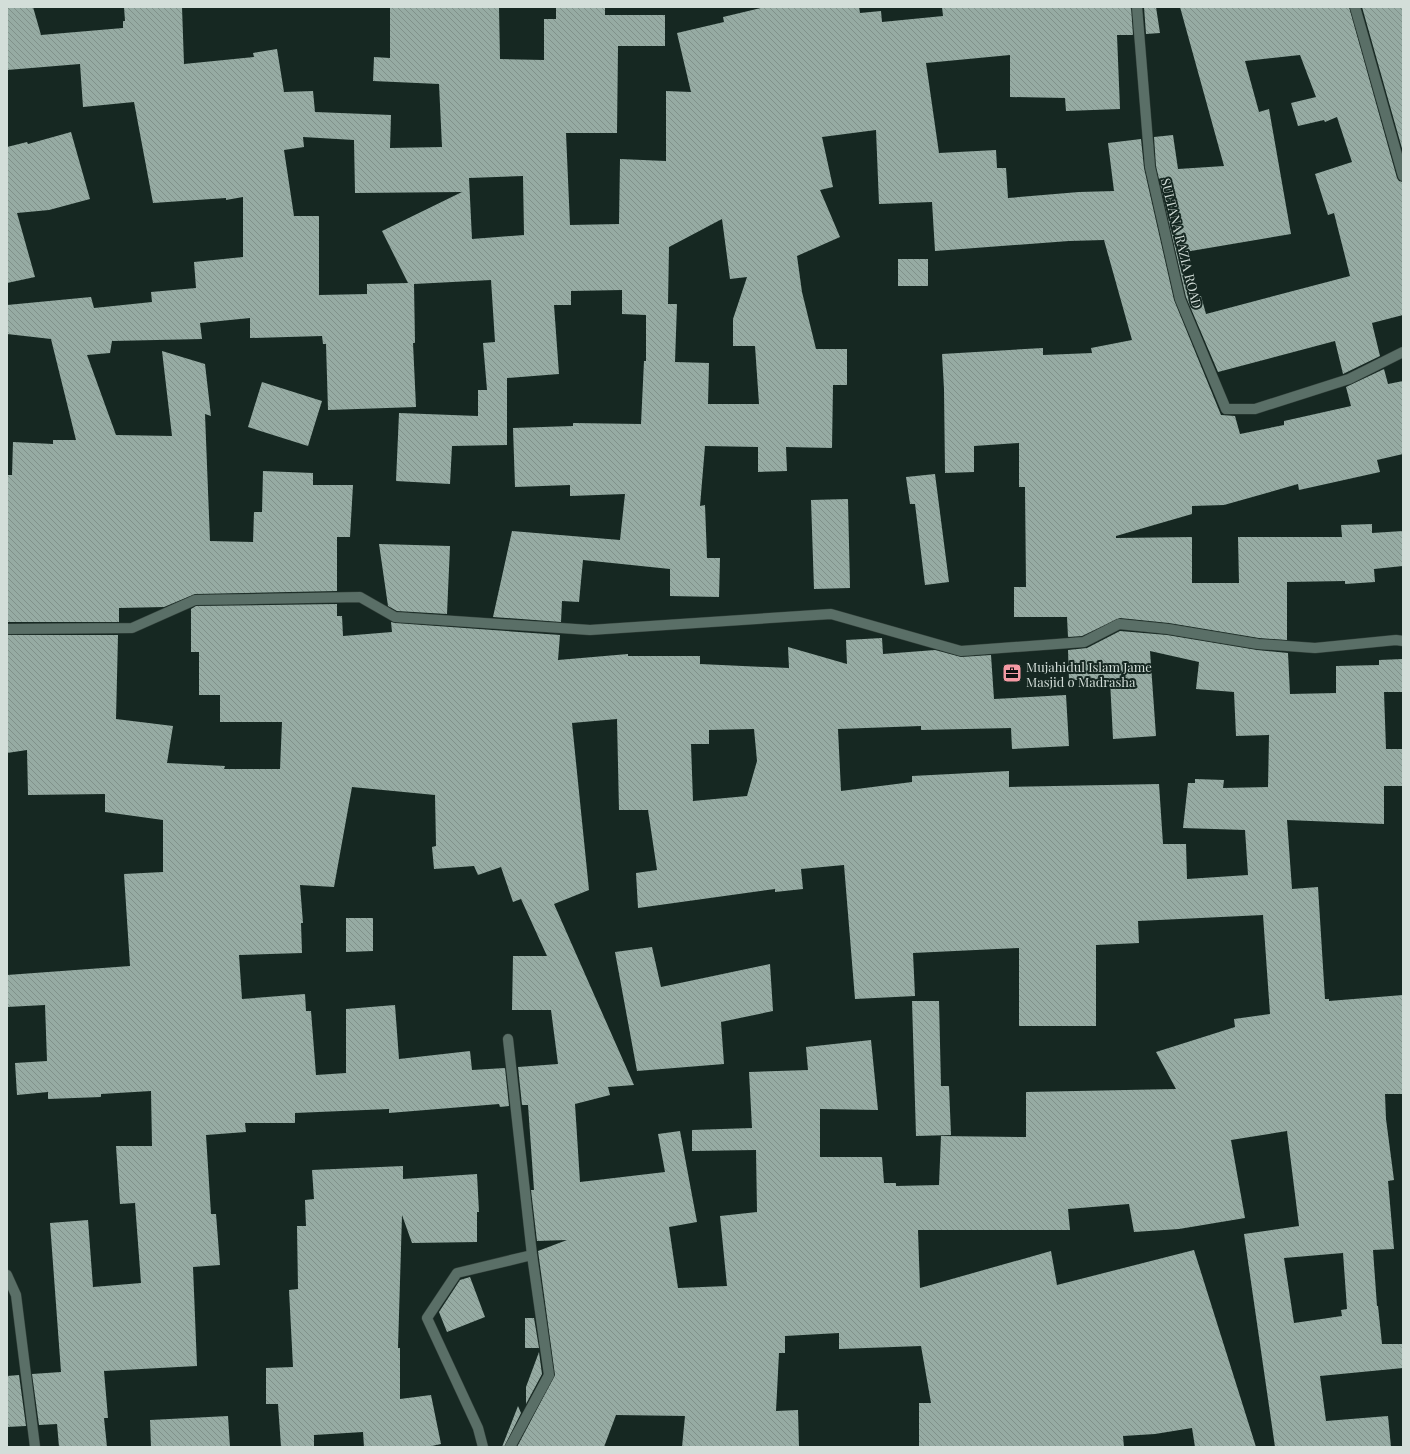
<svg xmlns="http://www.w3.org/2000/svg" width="1410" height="1454" viewBox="0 0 1410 1454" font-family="'Playfair Display',serif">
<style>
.building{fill:url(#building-back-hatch);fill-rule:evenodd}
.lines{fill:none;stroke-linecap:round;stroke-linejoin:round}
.minor-casing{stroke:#34423c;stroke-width:11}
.minor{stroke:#5a6f67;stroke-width:10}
.labels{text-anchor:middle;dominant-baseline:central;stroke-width:4;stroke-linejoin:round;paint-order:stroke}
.street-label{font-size:13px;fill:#d3ded9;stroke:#162822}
.poi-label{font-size:13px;fill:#d3ded9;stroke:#162822;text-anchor:start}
</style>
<defs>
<pattern id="building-back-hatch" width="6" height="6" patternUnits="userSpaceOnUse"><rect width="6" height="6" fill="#96aba3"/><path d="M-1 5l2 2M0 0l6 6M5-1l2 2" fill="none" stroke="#80918a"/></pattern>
</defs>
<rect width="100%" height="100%" fill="#162822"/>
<path class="building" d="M7,7H33L41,35L123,28V21H125L124,7H182L184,64L254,57L253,53L277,49L284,92L313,91L315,112L391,115L390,148L442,147L439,84L373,81L374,57L390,58V7H499L500,59L544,60V19H556V7H605V15H665V46H618L617,133H566L570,225L619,224L620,159L666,161V91L691,92L677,33L724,22L723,17L765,7H859L860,13L881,11L882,22L943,16L942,7H1131L1133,35H1117L1120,109L1066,111L1065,98L1010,97V55L926,63L939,153L996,150L997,168H1006L1008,198L1079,192L1114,191L1108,143L1141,139L1144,168L1174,300L1221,415L1235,416L1240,434L1284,425V421L1351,406L1346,387L1384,369L1388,384L1403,381V454L1377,460L1380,472L1299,490L1298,484L1224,505L1192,506V514L1116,536V538L1192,537V583H1239L1238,537H1342L1341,525L1372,524V533L1403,531V566L1374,569L1375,582L1345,584V581L1287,582V640L1259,638L1169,623L1120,618L1082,636L1068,637L1067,617H1014V587H1026L1025,487H1019V443L974,446V472L945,473L944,389L942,354L1043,348V355L1092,353L1091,348L1132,340L1104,240L1069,241L935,251L932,202L879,204L876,130L822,137L833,187L820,190L840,237L797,256L802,292L816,349H847V385H833L832,448L786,447L787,471L758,472V447L705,446L700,506L705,505L707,558H720L719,597L670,596V569L583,560L579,602L562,601L561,622L493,617L512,531L620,540L625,494L570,496V485L515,487L513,428L573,426V423L641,424L644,361H646V315L622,314V290L571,291V305H554L559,374L507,378V445L452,446L450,484L396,481L399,413L478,416V390H487L483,343L495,342L491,280L414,284L415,343H413L416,407L328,410L326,344H323L322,336L250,338V318L200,323L202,339L112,341L110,353L87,355L116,435L172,436L162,351L205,364L211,416L205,414L210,541L253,542L254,512H262L263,471L313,473V485H353L350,537H337V591L195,594L164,607L119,608V622H7V475H12L13,442L53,444V440H76L51,339L7,334V305L91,297L94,308L152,302L151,292L196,288L194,262L243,257V197L226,200V198L153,203L134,102L83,107L80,64L7,70ZM303,137L354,140L355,193L462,192L382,231L408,283L367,284V294L319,295V216H294L284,150L304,147ZM523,176L524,235L472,239L469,178ZM722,219L730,279L747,277L733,319V346H755L759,404H708L709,363L675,362L677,304H668L669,247Z
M1144,7H1156L1160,33L1146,34Z
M1180,7H1349L1397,178L1399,181L1403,182V315L1372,323L1380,356L1343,374L1335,341L1218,372L1186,297L1156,166L1154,137L1173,135L1178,169L1224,166ZM1300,55L1316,97L1291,103L1298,126L1324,120L1325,122L1337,117L1352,162L1315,174L1328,215L1334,213L1350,276L1206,314L1201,296L1191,299L1179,253L1291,234L1269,109L1259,112L1245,61Z
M1362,7H1403V152Z
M71,132L90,199L49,210L17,213L35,277L7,283V147L27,142L28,144Z
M898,259H928V286H898Z
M262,382L322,401L308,446L248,427Z
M935,474L949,582L925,585L915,504H910L906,477Z
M848,499L850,588L814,589L811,500Z
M379,544L450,546L447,614L397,611L388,606Z
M337,604V616H342L343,636L392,632L391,622L395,623L560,635L558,660L628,654V656H700V664L789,668L788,647L847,664L846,640L882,638L883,654L935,650L961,657L991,655L994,699L1066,695L1069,746L1012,749L1011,728L921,730V726L838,729L841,791L912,782V776L1009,771V787L1159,784L1163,844H1186L1187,879L1248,875L1245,830L1183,828L1188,783H1195V779L1224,780L1223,788L1268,787L1269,735L1236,736L1234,692L1196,689L1199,662L1150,651L1156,736L1113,739L1110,680H1069L1068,650L1087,648L1120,631L1167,635L1257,650L1288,653L1290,694L1336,693V666L1379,665V660L1403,659V692H1384L1386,749H1403V786H1384V824L1287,820L1292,889L1318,887L1325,999H1329V1001L1403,995V1094H1385L1386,1119L1394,1180L1388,1181L1394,1249L1373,1250L1377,1306H1378L1382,1344H1403V1368L1320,1376L1326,1421L1388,1416L1391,1447H1275L1244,1234L1299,1226L1287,1131L1231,1140L1245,1218L1179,1229L1134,1232L1129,1204L1068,1209L1070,1230H918L920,1288L1051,1251L1057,1285L1194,1250L1256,1447H1195L1192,1428L1155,1434L1123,1436L1124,1447H919V1403H931L921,1346L839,1349V1333L785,1336V1353H779L776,1411L798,1410L799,1447H682L685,1416L616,1415L604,1447H517L555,1375L538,1251L567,1240L537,1241L531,1190H534L528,1105H522L518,1067L558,1064L551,1010H512L513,956H547L521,899L513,902L501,867L478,875L474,866L434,869L432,847L436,846L435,795L352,787L334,887L300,885L303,923H301L302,953L239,955L242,999L305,994L306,1011H311L316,1075L346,1073V1009L395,1005L399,1059L470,1051L472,1070L505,1068L509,1106L500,1107L499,1104L389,1113V1109L295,1113V1123H245L246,1132L206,1135L211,1214H216L220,1265L193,1267L197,1366L104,1371L108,1418H104L107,1447H59L57,1424L39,1425L32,1374L61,1372L50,1223L88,1220L93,1287L141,1283L135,1203L120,1204L116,1146H152L151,1091L101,1094V1097L48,1099V1092L17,1095L15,1063L47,1061L45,1005L7,1007V975L130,966L124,874L163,872V820L105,812V794L28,795L27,750L7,753V635H118L116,719L173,726L167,763L225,766L224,769H280L282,722H220V695H199V652H191V609L196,606ZM617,719L619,810H648L657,870L636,873L638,908L775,889V892L803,889L801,869L844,865L855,999L915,996L913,953L1019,948V1026H1096V945L1139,943L1138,921L1263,915L1270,1014L1234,1019L1235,1027L1156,1052L1176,1089L1026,1092V1137L941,1136L939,1185L896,1186V1183H884L882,1157H820V1109L878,1110L871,1040L806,1047L808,1070L749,1072L752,1128L692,1130V1151L756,1150L757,1212L720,1216L727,1286L678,1288L669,1227L697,1222L680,1131L658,1134L665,1172L580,1182L575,1104L610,1095L608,1087L634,1085L554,904L589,890L572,723ZM754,729L757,761L747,796L693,801L691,744H709V730ZM1343,1253L1347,1309L1341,1310L1342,1316L1294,1323L1284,1258Z
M346,918H373V951L346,952Z
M652,947L661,987L770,964L773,1011L721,1022L724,1064L637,1071L615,952Z
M912,1001H939L941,1086H949L951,1135L916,1136Z
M403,1166V1179L477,1174L479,1212H477V1242L412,1243L402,1215L398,1348H400V1399L431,1395L441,1444L427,1447H364L363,1432L314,1435V1447H281L278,1404H266V1368L293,1367L289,1290L298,1289L297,1226H306L305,1200L314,1199L312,1170Z
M470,1277L485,1317L447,1332L439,1312L460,1280Z
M525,1318H534L539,1348H525Z
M539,1352L542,1374L526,1404V1387Z
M19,1375L26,1426L7,1427V1376Z
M518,1406L521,1413L504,1447H502Z
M228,1416L230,1447H151L150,1420Z"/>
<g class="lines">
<defs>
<path id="minor" d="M1137,7L1150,167L1180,299L1226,409H1255L1349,379L1403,352
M1355,7L1403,176
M7,629L132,628L195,600L360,597L395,617L590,630L831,614L961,651L1084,642L1119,624L1168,629L1258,644L1315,648L1396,640L1403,641
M508,1039L532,1255L549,1375L510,1447
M7,1275L16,1295L35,1447
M483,1447L478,1428L427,1318L457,1273L532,1255"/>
</defs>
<use href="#minor" class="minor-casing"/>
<use href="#minor" class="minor"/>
</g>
<defs>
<symbol id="office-square" viewBox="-11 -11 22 22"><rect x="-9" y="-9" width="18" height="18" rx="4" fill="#f49aa4" stroke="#162822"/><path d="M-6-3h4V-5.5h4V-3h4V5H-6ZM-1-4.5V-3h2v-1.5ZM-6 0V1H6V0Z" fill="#111"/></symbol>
</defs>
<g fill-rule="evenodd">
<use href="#office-square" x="1001" y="662" width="22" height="22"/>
</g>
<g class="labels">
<g class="street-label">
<text transform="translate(1182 243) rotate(76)">SULTANA RAZIA ROAD</text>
</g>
<g class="poi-label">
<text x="1026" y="666">Mujahidul Islam Jame<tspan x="1026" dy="15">Masjid o Madrasha</tspan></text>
</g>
</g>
<rect width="1410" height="1454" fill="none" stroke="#d3ded9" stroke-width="16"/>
</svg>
